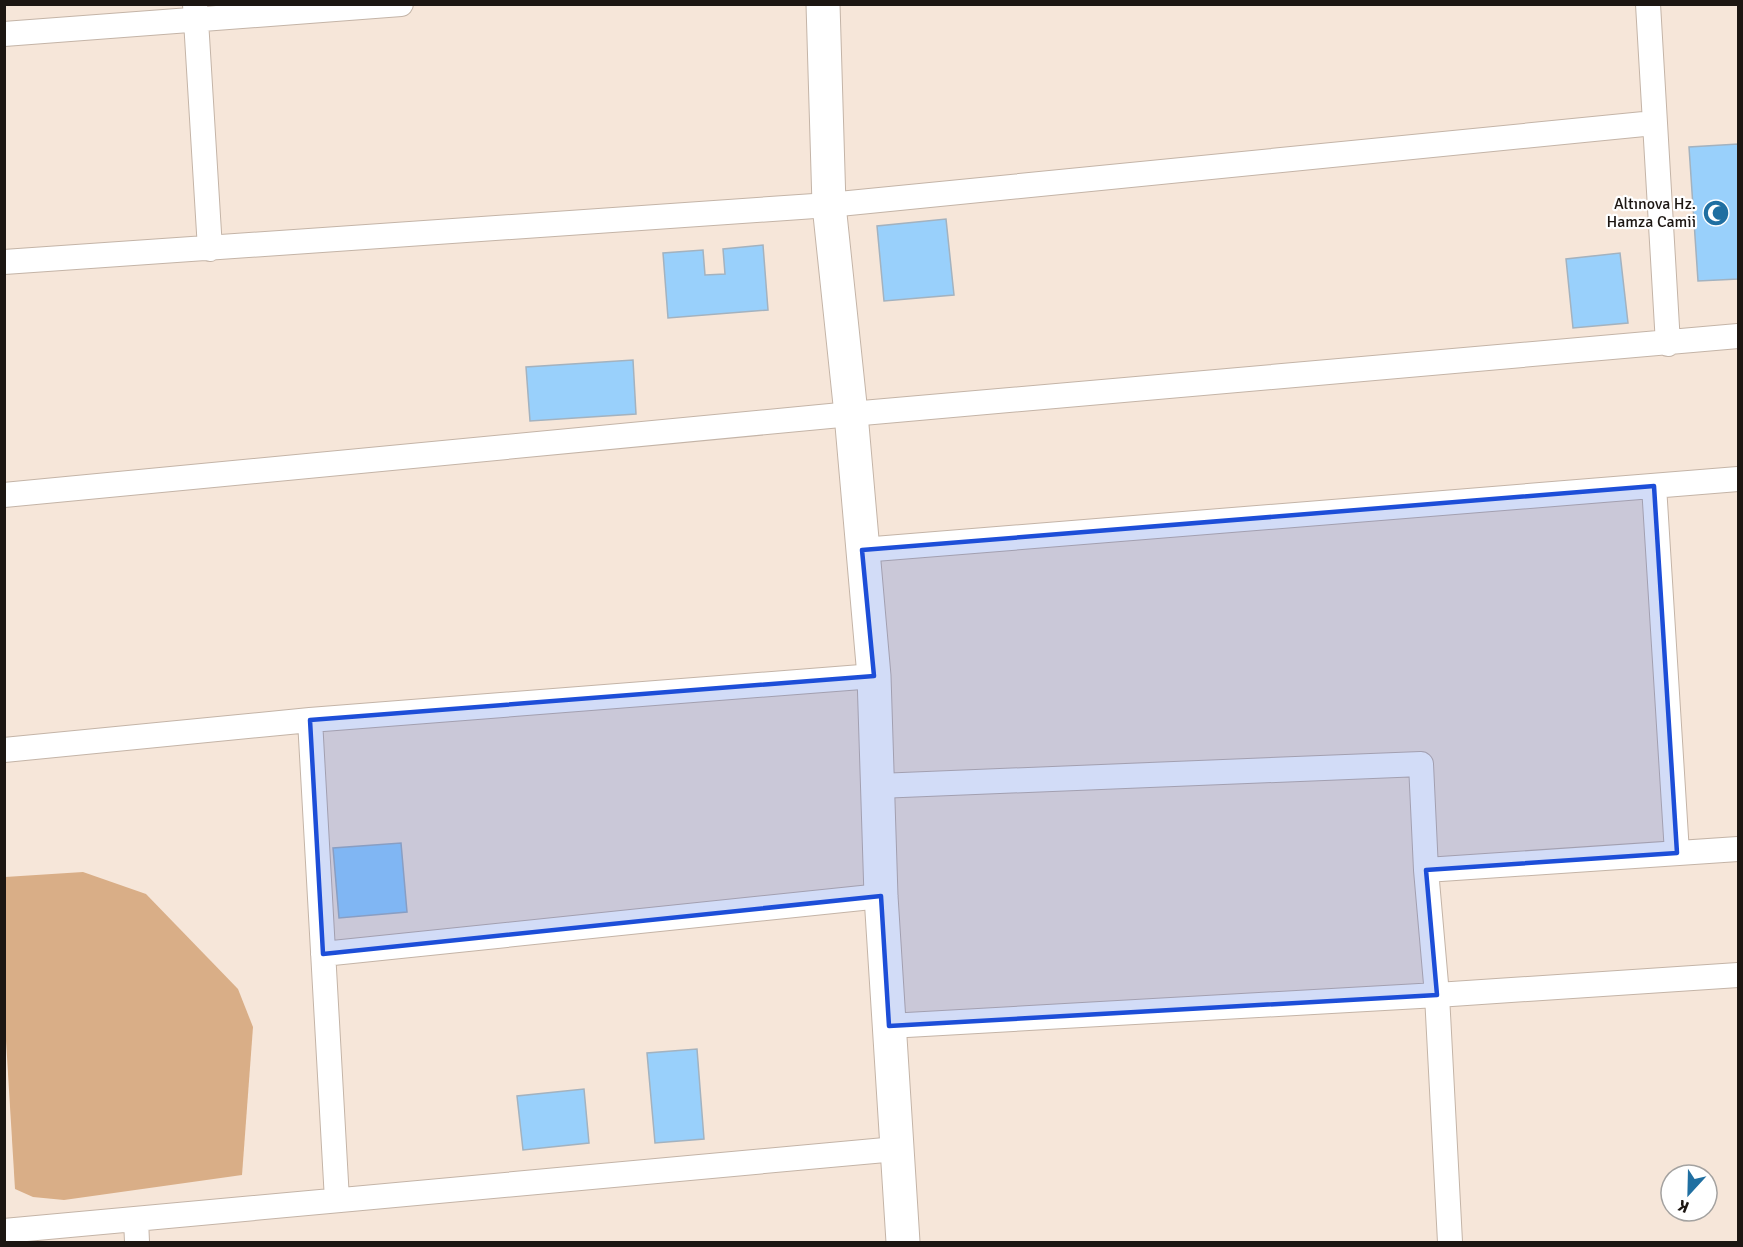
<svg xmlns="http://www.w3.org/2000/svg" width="1743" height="1247" viewBox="0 0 1743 1247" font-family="Signika,sans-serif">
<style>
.green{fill:#d9ae87}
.building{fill:#99d0fb;stroke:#a3b2bf;stroke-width:1.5}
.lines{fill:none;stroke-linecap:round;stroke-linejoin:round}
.street-casing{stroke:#c4b4a7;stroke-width:26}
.secondary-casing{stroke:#c4b4a7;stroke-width:35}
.street{stroke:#fff;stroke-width:24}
.secondary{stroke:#fff;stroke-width:33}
.marked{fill:#1d4ed8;fill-opacity:0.2;stroke:#1d4ed8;stroke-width:4.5;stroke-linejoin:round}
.labels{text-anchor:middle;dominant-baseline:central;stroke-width:4.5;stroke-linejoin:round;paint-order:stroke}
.poi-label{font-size:16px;fill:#1c1612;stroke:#fff;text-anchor:end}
</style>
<rect width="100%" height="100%" fill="#f6e6d9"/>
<path class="green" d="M83,872L146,894L238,989L253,1027L242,1175L64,1200L33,1197L15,1189L5,1024V877Z"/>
<path class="building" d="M1738,144V279L1698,281L1689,147Z
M946,219L954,295L884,301L877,226Z
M763,245L768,310L668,318L663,253L703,250L705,275L725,274L723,249Z
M1620,253L1628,323L1573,328L1566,259Z
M633,360L636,414L530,421L526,367Z
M401,843L407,912L339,918L333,848Z
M697,1049L704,1139L655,1143L647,1053Z
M584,1089L589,1143L523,1150L517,1096Z"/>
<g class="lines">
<defs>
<path id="street" d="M195,4L210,249
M1648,4L1668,344
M4,34L401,4
M4,262L829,205L1654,123
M1654,486L1677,853
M4,495L851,414L1738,336
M862,550L1738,479
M310,720L337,1200
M4,750L310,720L874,676
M878,786L1421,764L1426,870
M323,954L881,896
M889,1026L1437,995L1426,870L1738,849
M136,1219L137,1242
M4,1231L896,1149
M1450,1242L1437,995L1738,975"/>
<path id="secondary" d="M823,4L829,205L851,414L874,676L881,896L903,1242"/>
</defs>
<use href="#street" class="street-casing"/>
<use href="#secondary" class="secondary-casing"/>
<use href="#street" class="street"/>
<use href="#secondary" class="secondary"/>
</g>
<path class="marked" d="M1654,486L1677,853L1426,870L1437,995L889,1026L881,896L323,954L310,720L874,676L862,550Z"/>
<defs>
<symbol id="mosque-disc" viewBox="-11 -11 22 22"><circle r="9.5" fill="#206fa1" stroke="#fff"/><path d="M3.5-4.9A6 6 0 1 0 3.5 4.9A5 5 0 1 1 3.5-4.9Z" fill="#fff"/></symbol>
</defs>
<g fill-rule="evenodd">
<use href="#mosque-disc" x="1701" y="198" width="30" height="30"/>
</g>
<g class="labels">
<g class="poi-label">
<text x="1696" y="204">Altınova Hz.<tspan x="1696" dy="18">Hamza Camii</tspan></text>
</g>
</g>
<rect width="1743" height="1247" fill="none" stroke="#1c1612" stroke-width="12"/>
<g transform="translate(1689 1193) rotate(202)"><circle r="28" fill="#ffffff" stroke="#a4a2a0" stroke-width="1.5"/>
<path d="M0-4.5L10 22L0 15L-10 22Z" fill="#206fa1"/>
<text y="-9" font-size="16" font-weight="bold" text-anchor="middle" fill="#1c1612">K</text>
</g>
</svg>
